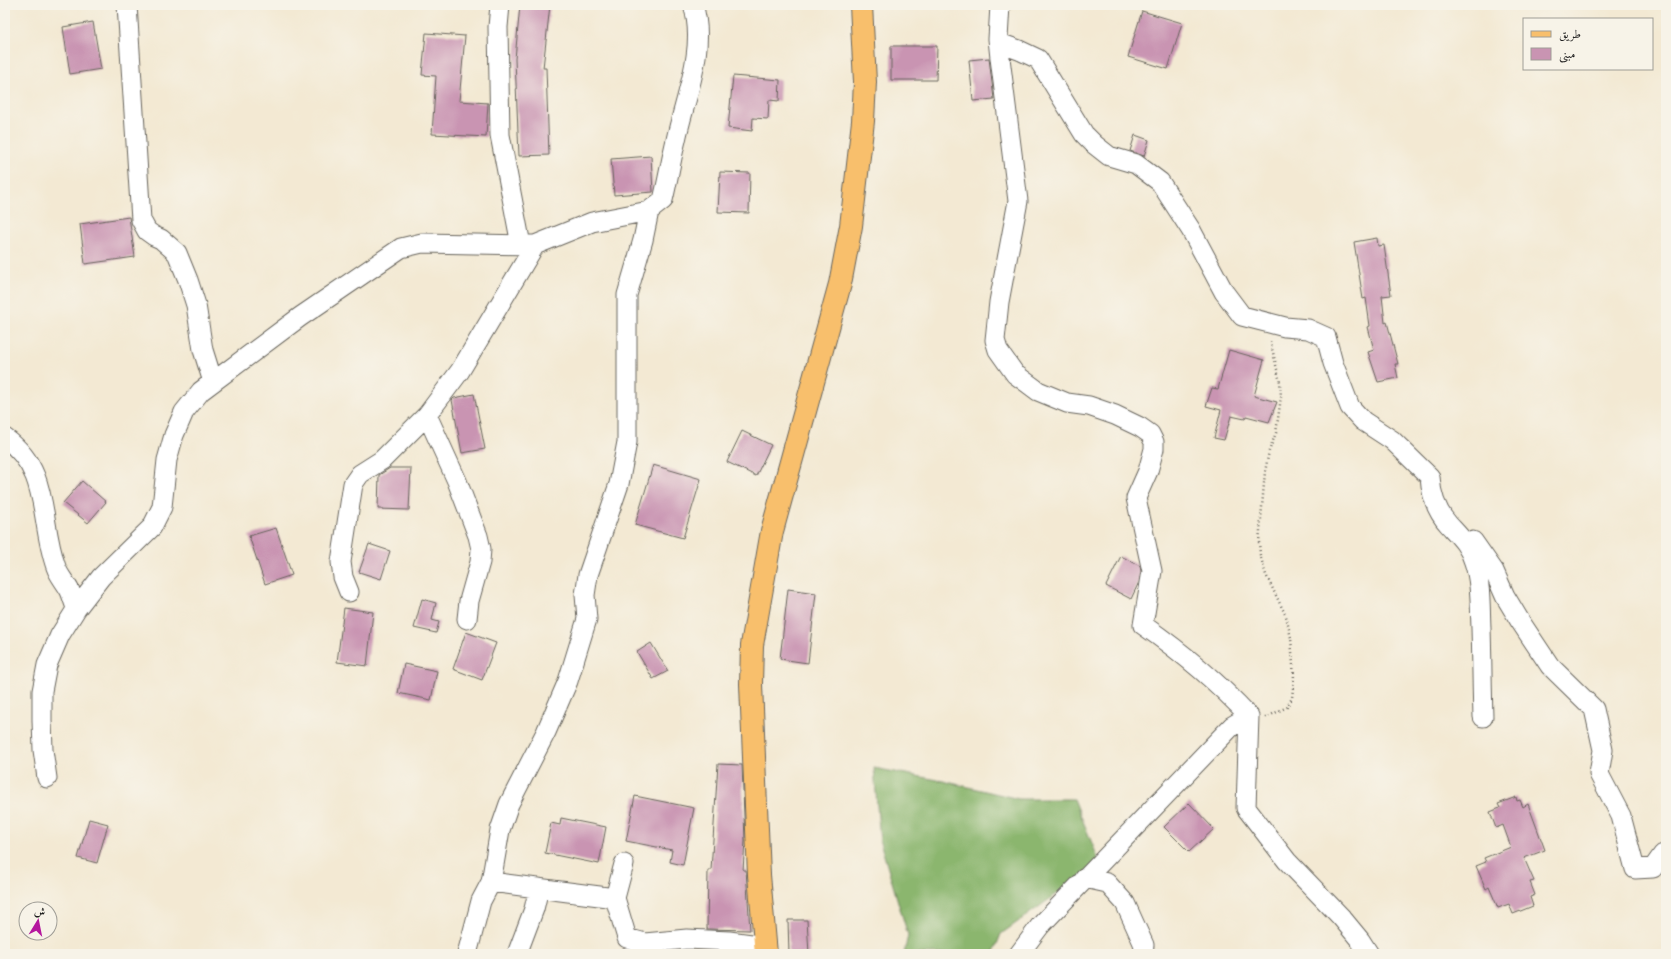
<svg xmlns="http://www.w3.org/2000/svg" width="1671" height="959" viewBox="0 0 1671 959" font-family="'Gentium Book Plus',Amiri,serif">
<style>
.forest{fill:#8bb66e;stroke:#546945}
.building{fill:#c994b2}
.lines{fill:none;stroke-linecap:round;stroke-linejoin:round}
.minor-casing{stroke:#67645c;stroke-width:21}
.major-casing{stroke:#67645c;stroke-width:24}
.path{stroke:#67645c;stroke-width:2.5;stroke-dasharray:1 3;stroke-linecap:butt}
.minor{stroke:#fff;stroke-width:19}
.major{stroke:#f8bf6c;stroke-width:22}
</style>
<rect width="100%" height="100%" fill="#f7f3e8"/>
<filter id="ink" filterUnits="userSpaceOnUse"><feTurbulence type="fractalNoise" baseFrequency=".025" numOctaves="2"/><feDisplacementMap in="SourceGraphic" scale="8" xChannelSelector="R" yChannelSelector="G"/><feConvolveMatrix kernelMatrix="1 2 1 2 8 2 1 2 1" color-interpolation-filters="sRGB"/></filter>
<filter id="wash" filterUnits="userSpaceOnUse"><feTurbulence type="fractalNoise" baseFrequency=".012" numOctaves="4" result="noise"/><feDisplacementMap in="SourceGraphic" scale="16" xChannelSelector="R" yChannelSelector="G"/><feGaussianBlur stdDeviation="0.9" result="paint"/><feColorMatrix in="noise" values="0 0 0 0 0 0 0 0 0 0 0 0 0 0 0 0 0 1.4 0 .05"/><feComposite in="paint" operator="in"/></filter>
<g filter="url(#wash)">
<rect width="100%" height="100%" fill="#f3e9d3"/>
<path class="forest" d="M874,768L943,781L1019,799H1074L1100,863L1001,934L993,954H904L908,935L880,842Z"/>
<g id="blocks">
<path class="building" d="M520,5H550L543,68H546L549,155L519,156L515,59Z
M1142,11L1182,23L1168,69L1128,57Z
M93,22L101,69L70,74L63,27Z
M426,33L465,36L459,101L488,103L486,137L432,134L436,76L422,75Z
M891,46H937L936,80H891Z
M989,58L994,99L973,101L969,60Z
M733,76L780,80L779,101L769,100L768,119L753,118L752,131L728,128Z
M1135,135L1149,140L1144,156L1130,151Z
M651,156L653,192L614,195L611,159Z
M720,172L750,173L749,213L718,212Z
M129,217L135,257L85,264L80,224Z
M1377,238L1378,246L1384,245L1391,295L1382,296L1385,323L1387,322L1398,364H1395L1398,378L1378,382L1368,352L1374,350L1368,327L1370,326L1366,298L1363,299L1354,242Z
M1229,350L1264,360L1254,396L1277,402L1269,422L1246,416L1245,419L1231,416L1224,440L1214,438L1221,410L1206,406L1212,388L1218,389Z
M474,394L485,449L462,453L452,400L454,398Z
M742,431L771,445L756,476L727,462Z
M653,465L701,479L683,538L635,525Z
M390,468H411L409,510L378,509L379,475Z
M82,481L106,502L88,523L63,503Z
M276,528L292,575L265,584L249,536Z
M369,544L390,551L381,579L359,572Z
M1121,556L1140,566L1141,571L1139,582L1131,599L1106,586Z
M788,589L816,593L808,663L780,659Z
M422,599L436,603L432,620L439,622L436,633L414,628Z
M344,608L373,612L367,666L337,662Z
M466,632L496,643L482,680L453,669Z
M651,643L668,671L653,679L637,652Z
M404,664L437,671L431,700L398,693Z
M718,764L742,765L745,841L743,870H746L750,930L707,929L708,870H711Z
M635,796L694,808L683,865L670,862L672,850L626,841Z
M1516,797L1517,801L1520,800L1523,807L1528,804L1545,850L1524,858L1534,881L1530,882L1535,895L1530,897L1533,906L1513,914L1509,904L1498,908L1489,887L1486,889L1476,866L1486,862L1484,858L1511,847L1503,825L1496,828L1490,812L1500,808L1498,804Z
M1189,803L1214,829L1189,852L1164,827Z
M561,818L606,827L599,864L545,853L551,823L560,825Z
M89,819L108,824L97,863L78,858Z
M788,920H807L809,954H789Z"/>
</g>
</g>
<g filter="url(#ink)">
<use href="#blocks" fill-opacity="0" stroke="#67645c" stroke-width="1"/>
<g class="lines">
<defs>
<path id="minor" d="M127,5L141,220L147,231L154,236L161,239L177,253L188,280L196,305L203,350L213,382
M500,5L498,27L500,135L521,245
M1000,5L998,39L1000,58L1018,201L999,302L995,340L998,350L1015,374L1038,391L1067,403L1089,406L1115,415L1140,427L1150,434L1154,442V449L1148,471L1136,498L1152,571L1143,625C1183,653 1216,680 1249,716L1246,808L1287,861L1341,917L1360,940L1369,954
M999,43L1019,50L1038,59L1084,134L1095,145L1109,156L1136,164L1160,182L1191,230L1224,292L1242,316L1285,327L1308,329L1326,337L1333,363L1350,407L1363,421L1392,440L1430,477C1431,494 1437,512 1449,525C1460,537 1469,545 1474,562C1481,582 1480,607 1481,628C1482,658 1482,687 1483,717
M427,415L457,481L478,536L481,549L480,562L469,601L467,619
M5,438C51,471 39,520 56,567C59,576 66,583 70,591C72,596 74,602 76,608
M1473,541L1494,571L1505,596L1520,621L1550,666L1594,709L1603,750L1599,774L1621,816L1635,869L1653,868L1663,854
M349,592L343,577L341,562L353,484L360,474L382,460L427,415L460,371L535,245
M47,778L43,750L42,720V691L47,665L60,635L77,608L101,577L152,527L162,507L167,460L174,435L184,412L201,391L300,317L401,248L422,243L535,245L592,222L649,211L663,200C668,180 671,160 676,140C685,97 707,48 693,5
M624,864L615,898L627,938L645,943L687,939L729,941L766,946
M1085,878L1107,883L1125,903L1144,945L1143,954
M491,882L615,898
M467,954L481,901L491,882L500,830L509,804L546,732L568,681L587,619L585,595L588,575L619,484L627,442V295L643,240L649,211
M517,954L534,909L539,888
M1019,954L1040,926L1232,726L1249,716"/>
<path id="major" d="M766,954L759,875L756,806L751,684L752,645L772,531L840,284L851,226L863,121L865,82L861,5"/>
</defs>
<use href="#minor" class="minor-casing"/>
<use href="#major" class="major-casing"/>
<path class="path" d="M1265,718L1287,707L1292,698L1294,678L1291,638L1286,616L1266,575L1260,555L1259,542L1265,472L1269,451L1276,433L1281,397L1280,382L1270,340"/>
<use href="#minor" class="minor"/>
<use href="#major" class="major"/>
</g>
</g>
<rect width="1671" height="959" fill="none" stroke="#f7f3e8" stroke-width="20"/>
<rect x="1523" y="18" width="130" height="52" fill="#f7f3e8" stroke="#9f9d96"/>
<rect x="1531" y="31" width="20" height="6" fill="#f8bf6c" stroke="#9f9d96"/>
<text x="1559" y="38" font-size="12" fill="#1c1c1c">طريق</text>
<rect x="1531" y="48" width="20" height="12" fill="#c994b2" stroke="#9f9d96"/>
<text x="1559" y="58" font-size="12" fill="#1c1c1c">مبنى</text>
<g transform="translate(38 921) rotate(10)"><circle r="19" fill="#f7f3e8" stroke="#9f9d96"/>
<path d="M0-3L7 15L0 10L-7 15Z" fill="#b5179e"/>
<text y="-6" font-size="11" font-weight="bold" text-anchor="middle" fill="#1c1c1c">ش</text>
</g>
</svg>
